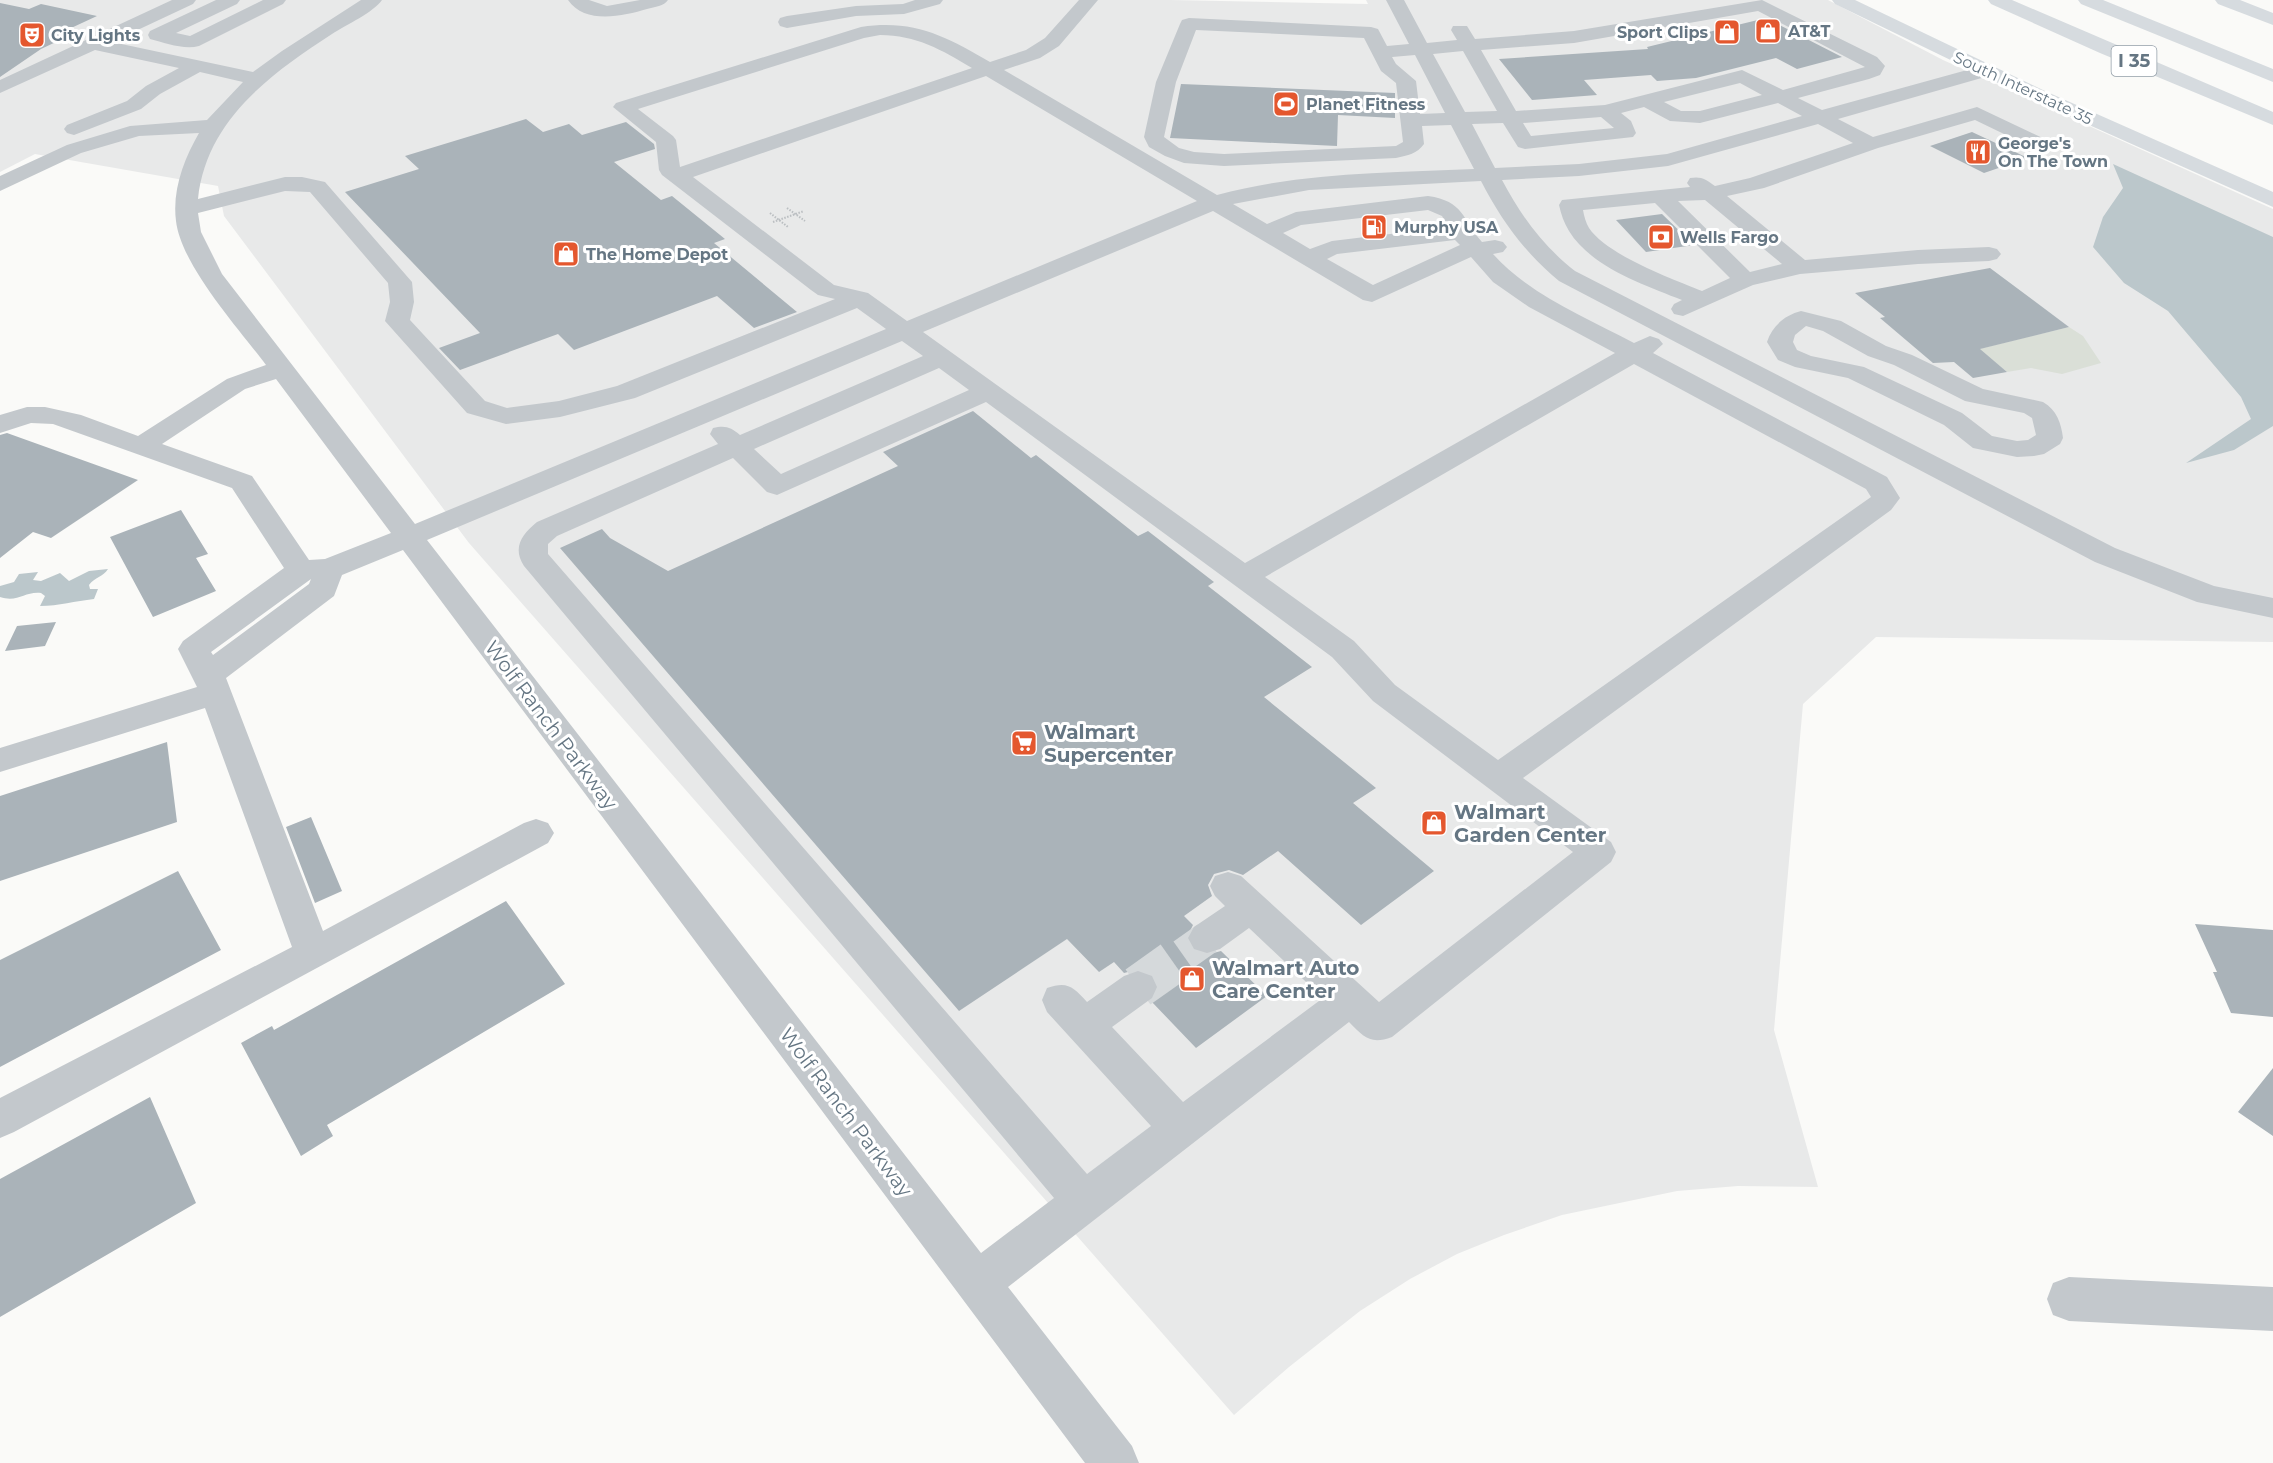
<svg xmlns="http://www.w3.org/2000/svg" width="2273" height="1463" viewBox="0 0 2273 1463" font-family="Montserrat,sans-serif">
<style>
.built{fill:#e8e9e9}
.green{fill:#dadfd7}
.water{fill:#bbc7cb}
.building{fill:#aab3b9}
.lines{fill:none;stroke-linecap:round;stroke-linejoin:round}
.minor-tunnel-far1{stroke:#d5d9db;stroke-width:33;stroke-dasharray:33 16;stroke-linecap:butt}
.minor-tunnel{stroke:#d5d9db;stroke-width:43;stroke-dasharray:43 21;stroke-linecap:butt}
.path{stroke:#bbbfc2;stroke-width:2;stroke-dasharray:1.5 1.5;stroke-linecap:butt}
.minor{fill:#c3c8cc;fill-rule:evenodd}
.major{fill:#d6dbdf;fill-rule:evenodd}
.highway{fill:#d6dbdf;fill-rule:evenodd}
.labels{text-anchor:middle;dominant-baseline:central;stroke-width:6;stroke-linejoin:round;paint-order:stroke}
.far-poi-label{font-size:16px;font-weight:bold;fill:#657683;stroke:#fff;text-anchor:start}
.far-street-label{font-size:16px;fill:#657683;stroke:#fff}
.shield{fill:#fff;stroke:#939fa8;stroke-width:1.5}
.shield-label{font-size:18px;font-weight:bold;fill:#657683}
.street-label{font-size:20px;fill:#657683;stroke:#fff}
.poi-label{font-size:20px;font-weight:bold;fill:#657683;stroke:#fff;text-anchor:start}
</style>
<rect width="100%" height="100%" fill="#fafaf8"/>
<path class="built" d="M0,0H1170L1368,4L1366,0H1828L1943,60L2273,209V642L1876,637L1803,704L1774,1030L1818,1187L1738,1186L1677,1191L1562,1215L1504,1235L1457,1254L1410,1279L1360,1311L1289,1367L1234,1415L469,543L224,216L218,186L35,154L0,172Z"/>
<path class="green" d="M2069,327L2083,336L2101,363L2062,374L2031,368L2007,372L1979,349Z"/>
<path class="water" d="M2113,164L2273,237V426L2234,450L2186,463L2251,419L2241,397L2168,311L2124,283L2093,247L2103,217L2123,188Z
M108,569C103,577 95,577 89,585L90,589H98L94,599C75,601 59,606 40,606L45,596L41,593C25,591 18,603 0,597V586L14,582L19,574L38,572L33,580L41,581L60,573L69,581L89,571Z"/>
<path class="building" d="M0,3L29,9L41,4L97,16L69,29L75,30L53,40L58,41L41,49L0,77Z
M1766,18L1842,57L1797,69L1776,58L1696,78L1657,81L1651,75L1584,80L1597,95L1532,100L1499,59L1648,49L1647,47Z
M1181,84L1395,93V118L1338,115L1337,146L1170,138Z
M526,119L543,132L569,124L582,135L626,122L654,144L655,149L614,162L661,200L672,196L725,239L714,243L797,312L754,328L717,296L574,350L558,334L460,370L439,348L480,333L345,192L419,169L405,156Z
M1972,132L2028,158L1984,173L1930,146Z
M1662,214L1694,245L1646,252L1616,220Z
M1990,268L2069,327L1980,349L2007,372L1973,378L1954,362L1933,363L1880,318L1885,317L1855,293Z
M973,411L1031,458L1036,455L1138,536L1148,531L1214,582L1208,586L1312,667L1264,697L1376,788L1353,803L1434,871L1361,925L1278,851L1243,875L1229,870L1214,874L1208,885L1212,896L1184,916L1193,925L1186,939L1193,951L1206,955L1221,951L1267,996L1196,1048L1151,1001L1159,988L1153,974L1139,969L1124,973L1114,962L1099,972L1067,939L959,1011L560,548L602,529L610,538L668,571L898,466L883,452Z
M7,433L138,480L51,538L33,532L0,558V435Z
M181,510L208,554L196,558L216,591L153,617L110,537Z
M56,622L45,646L5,651L17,626Z
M167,742L177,822L0,881V796Z
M311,817L342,891L315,903L286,827Z
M178,871L221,950L0,1067V960Z
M506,901L565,984L327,1125L333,1136L301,1156L241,1043L272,1026L274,1030Z
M2195,924L2273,930V1017L2231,1013L2213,972H2217Z
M2273,1068V1136L2238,1112Z
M150,1097L196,1203L0,1317V1179Z"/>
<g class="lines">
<path class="minor-tunnel-far1" d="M1183,955L1207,938"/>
<path class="minor-tunnel" d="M1138,987L1186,953"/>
<path class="path" d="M787,208L805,221
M770,213L788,227
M773,222L804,211"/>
<path class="minor" d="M172,0H196L193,4L112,42L253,72L282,51L361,0H382C374,12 346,25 332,34C270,74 206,121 198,199L285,177H302L325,182L412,282L414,302L410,320L485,401L507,408L559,401L617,386L835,299L818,295L811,290L662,175L659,170L656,142L613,107L616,103L861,27C914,19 945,36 990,62L1026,50L1045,38L1079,0H1098L1059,46L1040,58L1004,70L1217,195C1301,172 1388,173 1474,169L1451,125L1422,126L1424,144C1417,154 1408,155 1396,158L1224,166L1184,163L1165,156L1149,147L1144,137L1156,82L1180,24L1182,20L1189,18L1371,27L1378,29L1387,46L1409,44L1386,0H1404L1427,43L1457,40L1451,30L1453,26H1467L1475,39L1574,31L1762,0L1877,57L1885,66L1880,75L1869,79L1798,98L1822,110L1978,67H1992L1995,71L1992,75L1838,119L1873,137L1977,107L2049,141L2052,145L2049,149L2042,151L2035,149L1975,120L1878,148L1764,188L1727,196L1805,260L1918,250L1989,247L1997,249L2001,254L1997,259L1989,261L1918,264L1800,274L1753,285L1683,316L1674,314L1671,309L1674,304L1682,300C1644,285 1591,267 1569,231C1564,223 1561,214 1559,205L1562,200L1690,187L1687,183L1690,178C1701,176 1706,179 1715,186L1750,178L1853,143L1818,124L1668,166L1579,176L1502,180C1521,216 1543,246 1575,271L2115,548L2214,586L2273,598V618L2197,602L2095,562L1559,281C1525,253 1501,220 1481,181L1309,190L1233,204L1267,224L1296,212L1428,196C1464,201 1462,219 1482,242L1495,240L1503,242L1507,247L1503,252L1493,254C1530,295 1585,317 1634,343L1650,336L1659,339L1663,344L1653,353L1887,477L1900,498L1891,510L1523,778L1611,842L1616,852L1611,862L1392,1037C1370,1045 1364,1037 1349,1022L1008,1287L1132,1446L1139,1463H1085L403,550L342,575L334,596L226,678L323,931L524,823L536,819L548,823L554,833L548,843L14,1132L0,1138V1098L292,947L205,708L0,772V748L197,687L178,649L183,641L284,568L232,488L53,424L31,423L0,433V415L27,407H45L81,415L138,436L227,379L266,365C239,329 181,265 176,221C172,190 184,159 199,133L139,136L81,153L0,191V176L67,145L130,126L207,120L243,82L200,72L160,94L141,109L74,135L67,133L64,129L67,125L127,101L146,86L179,68L95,50L0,93V80ZM1758,11L1865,67L1783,90L1742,70L1605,105L1516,111L1481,50L1574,43ZM1196,30L1364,38L1381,71L1396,83L1403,142L1396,146L1224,154L1194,152L1179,148L1164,137L1176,82ZM880,35C916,35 942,50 972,68L680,167L676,140L673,136L638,109L864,38ZM1463,51L1497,111L1465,112L1433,54ZM1415,55L1445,113L1420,114L1416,81L1396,64L1392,57ZM986,76L1197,201L907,321L868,293L834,285L693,177ZM1740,83L1762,95L1700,111H1681L1664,102ZM1778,103L1802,116L1667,154L1579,164L1495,168L1472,124L1503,123L1518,147L1525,149L1633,137L1636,133L1631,121L1621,113L1644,107L1670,121L1700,123ZM1601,117L1614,128L1531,136L1523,123ZM285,191L310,192L388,283L390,302L385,321L467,413L506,424L560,417L635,398L857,308L886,329L415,524L222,274L201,232L198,213ZM1705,200L1782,264L1750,272L1678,201ZM1655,203L1730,278L1702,291C1672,279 1607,255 1589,228C1586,223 1584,216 1583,210ZM1428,210L1442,216L1448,227L1332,241L1310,249L1283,233L1301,225ZM1213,211L1363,300L1372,302L1471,257L1493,282L1529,307L1615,353L1245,563L923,332ZM1455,240L1460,245L1373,285L1327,259L1337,254ZM902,341L923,356L740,435C731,427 725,425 713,428L710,434L718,444L537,522C522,534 512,548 524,566L1054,1198L981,1253L427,540ZM1634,364L1866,489L1871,497L1498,760L1395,685L1354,641L1265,577ZM939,368L969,390L781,474L754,449ZM276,379L391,533L325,559L309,560L252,476L162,444L245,389ZM986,402L1332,657L1373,701L1573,852L1379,1002L1241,876L1228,872L1215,876L1210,886L1215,896L1225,906L1194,927L1188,938L1194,949L1207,953L1220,949L1249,928L1323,998L1183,1102L1112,1027L1152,998L1157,987L1152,976L1138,971L1124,976L1087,1002C1073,987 1068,981 1047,988L1042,1000L1047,1012L1151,1126L1087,1174L548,554V544L557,536L733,458L767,492L777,495ZM311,579L309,584L213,655L211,652Z
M216,0H240L237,4L176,33L190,36L263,0H286L283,4L199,46C184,50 165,43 150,39L148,35L150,31Z
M568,0H589L607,6L640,0H668C664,6 655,7 647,9C623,16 585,25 568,0Z
M915,0H943L940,4L904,14L856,16L787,28L780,26L778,22L780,18L787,16L856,6L903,4Z
M1801,311L1841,321L1886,346L1912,355L1983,389L2043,402C2057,410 2061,423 2063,438L2060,444L2044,454L2034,456L2017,457L1973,448L1944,425L1848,378L1795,367L1778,360L1767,342C1772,326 1785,315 1801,311ZM1806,326L1823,331L1868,356L1894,365L1965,401L2024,413L2032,418L2036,435L2028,440L2017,441L1992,436L1962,413L1864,367L1811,356L1797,350L1793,342L1795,335Z
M2069,1277L2273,1287V1331L2069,1321L2053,1315L2047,1299L2053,1283Z"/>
<path class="major" d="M1832,0H1855L2045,91L2273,192V207L2031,99L1835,4Z
M2215,0H2240L2273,13V25L2218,4Z"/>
<path class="highway" d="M1988,0H2012L2273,112V125L2100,53L1991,4Z
M2078,0H2103L2273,69V82L2081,4Z"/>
</g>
<defs>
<symbol id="shop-square" viewBox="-11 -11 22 22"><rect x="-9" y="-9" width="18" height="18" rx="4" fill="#e4572e" stroke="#fff"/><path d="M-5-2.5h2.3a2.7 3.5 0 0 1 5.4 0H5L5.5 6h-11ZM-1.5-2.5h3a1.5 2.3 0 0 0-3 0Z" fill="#fff"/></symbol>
<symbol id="theatre-square" viewBox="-11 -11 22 22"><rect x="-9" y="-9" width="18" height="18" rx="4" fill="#e4572e" stroke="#fff"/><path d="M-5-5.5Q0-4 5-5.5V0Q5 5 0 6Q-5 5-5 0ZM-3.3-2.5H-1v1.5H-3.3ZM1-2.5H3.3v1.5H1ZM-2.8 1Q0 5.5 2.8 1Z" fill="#fff"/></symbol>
<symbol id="stadium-square" viewBox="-11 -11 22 22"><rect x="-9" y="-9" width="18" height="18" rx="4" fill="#e4572e" stroke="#fff"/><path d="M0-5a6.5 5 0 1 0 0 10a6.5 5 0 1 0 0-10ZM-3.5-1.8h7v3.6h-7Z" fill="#fff"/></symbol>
<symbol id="restaurant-square" viewBox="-11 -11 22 22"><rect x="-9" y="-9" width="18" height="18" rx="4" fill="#e4572e" stroke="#fff"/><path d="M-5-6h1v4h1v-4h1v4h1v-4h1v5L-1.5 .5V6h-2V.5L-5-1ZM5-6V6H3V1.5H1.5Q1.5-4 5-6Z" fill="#fff"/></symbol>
<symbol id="fuel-square" viewBox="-11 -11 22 22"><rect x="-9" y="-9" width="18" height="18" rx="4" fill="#e4572e" stroke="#fff"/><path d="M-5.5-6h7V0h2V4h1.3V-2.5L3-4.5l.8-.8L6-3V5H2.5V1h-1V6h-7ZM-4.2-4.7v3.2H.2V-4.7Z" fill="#fff"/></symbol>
<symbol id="bank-square" viewBox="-11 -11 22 22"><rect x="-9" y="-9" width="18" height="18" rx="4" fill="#e4572e" stroke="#fff"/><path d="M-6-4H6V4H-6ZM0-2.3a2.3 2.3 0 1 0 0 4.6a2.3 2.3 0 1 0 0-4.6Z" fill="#fff"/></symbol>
<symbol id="supermarket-square" viewBox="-11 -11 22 22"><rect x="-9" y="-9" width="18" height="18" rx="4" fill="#e4572e" stroke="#fff"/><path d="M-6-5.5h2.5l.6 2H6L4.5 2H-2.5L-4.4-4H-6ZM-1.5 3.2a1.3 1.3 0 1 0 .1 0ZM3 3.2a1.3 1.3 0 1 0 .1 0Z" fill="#fff"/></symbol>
</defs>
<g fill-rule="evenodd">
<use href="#shop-square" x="1753" y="16" width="30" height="30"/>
<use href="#shop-square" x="1712" y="17" width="30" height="30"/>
<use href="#theatre-square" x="17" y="20" width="30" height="30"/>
<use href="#stadium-square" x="1271" y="89" width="30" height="30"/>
<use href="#restaurant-square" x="1963" y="137" width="30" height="30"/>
<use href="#fuel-square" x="1359" y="212" width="30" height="30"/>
<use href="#bank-square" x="1646" y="222" width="30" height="30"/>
<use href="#shop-square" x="551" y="239" width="30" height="30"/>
<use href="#supermarket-square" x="1009" y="728" width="30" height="30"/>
<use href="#shop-square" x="1419" y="808" width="30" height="30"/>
<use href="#shop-square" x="1177" y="964" width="30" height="30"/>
</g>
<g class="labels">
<g class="far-poi-label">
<text x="1788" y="31">AT&amp;T</text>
<text x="1708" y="32" text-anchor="end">Sport Clips</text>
<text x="51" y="35">City Lights</text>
<text x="1306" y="104">Planet Fitness</text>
<text x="1998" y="143">George's<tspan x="1998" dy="18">On The Town</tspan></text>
<text x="1394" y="227">Murphy USA</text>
<text x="1680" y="237">Wells Fargo</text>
<text x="586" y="254">The Home Depot</text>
</g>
<g class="far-street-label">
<text transform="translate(2023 88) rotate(25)">South Interstate 35</text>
</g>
<rect class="shield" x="2111.5" y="46" width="45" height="30" rx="4.5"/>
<g class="shield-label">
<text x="2134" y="61">I 35</text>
</g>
<g class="street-label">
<text transform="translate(551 725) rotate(53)">Wolf Ranch Parkway</text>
<text transform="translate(846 1112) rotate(53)">Wolf Ranch Parkway</text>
</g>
<g class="poi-label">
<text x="1044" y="732">Walmart<tspan x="1044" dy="23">Supercenter</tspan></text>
<text x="1454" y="812">Walmart<tspan x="1454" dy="23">Garden Center</tspan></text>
<text x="1212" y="968">Walmart Auto<tspan x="1212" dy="23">Care Center</tspan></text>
</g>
</g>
</svg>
